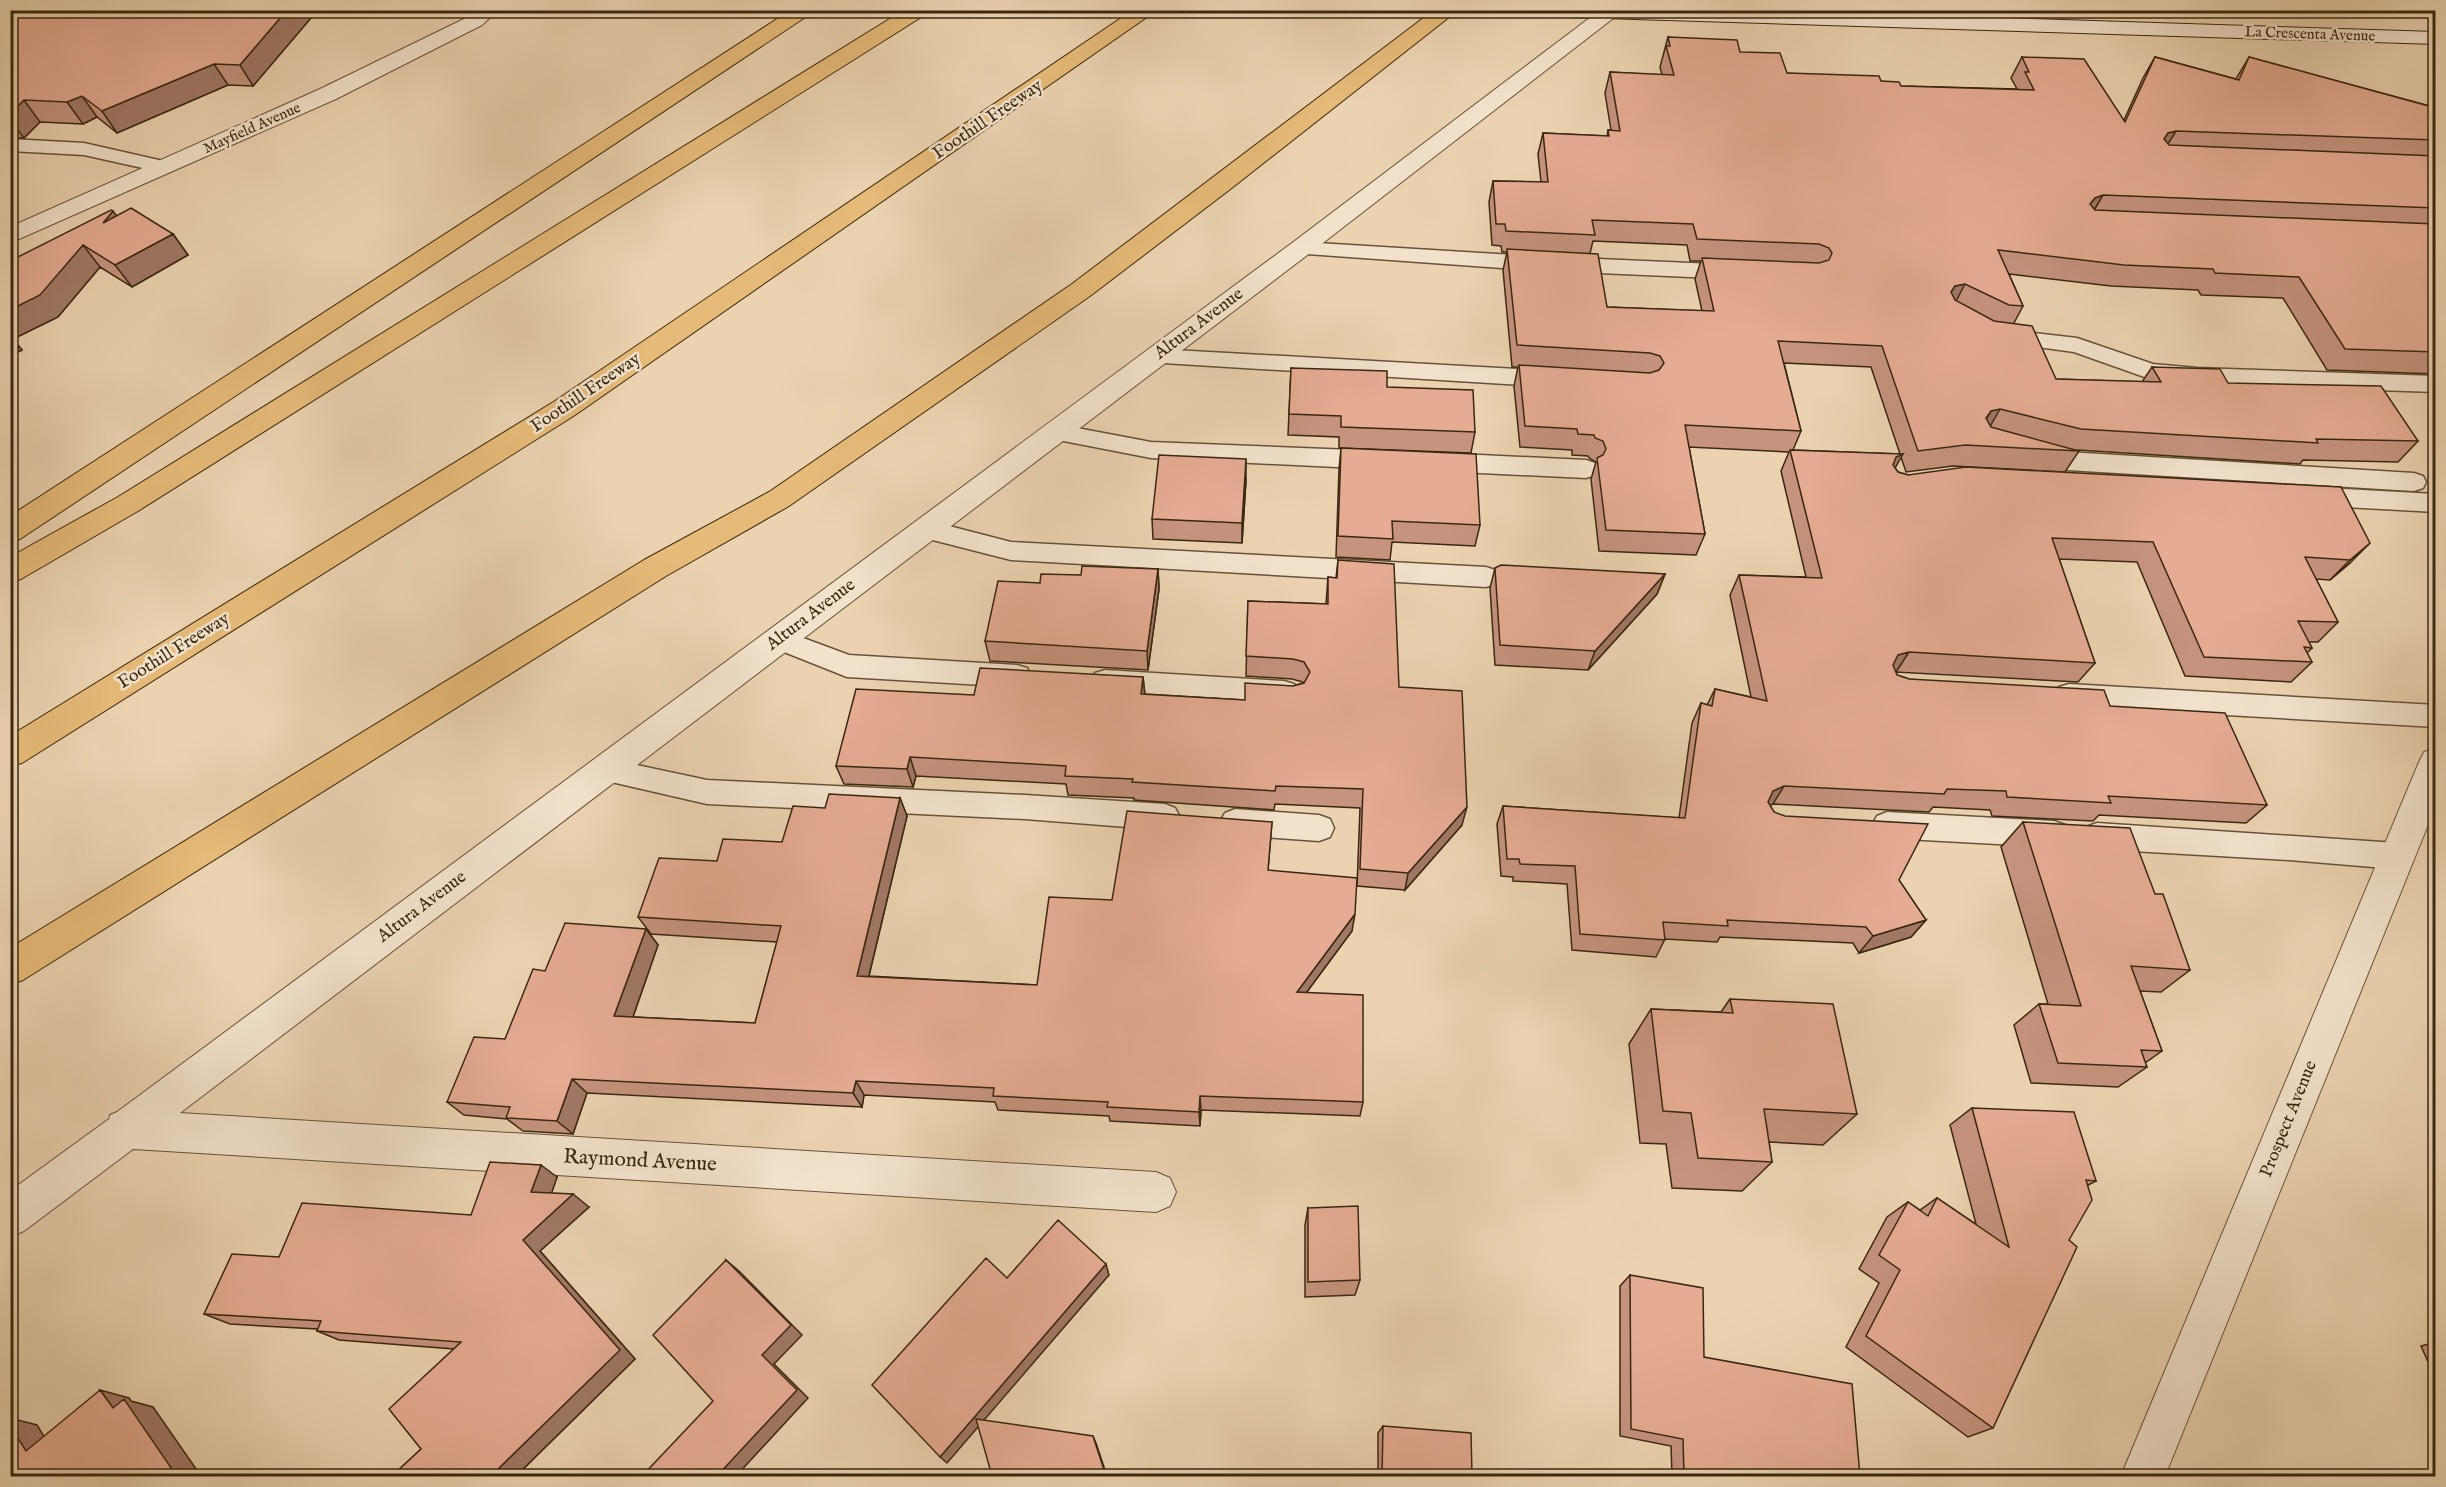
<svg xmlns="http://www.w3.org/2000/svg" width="2446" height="1487" viewBox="0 0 2446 1487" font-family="'IM FELL English',serif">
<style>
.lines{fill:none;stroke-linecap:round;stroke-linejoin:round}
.lane-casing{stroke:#665338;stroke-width:3}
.street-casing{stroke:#665338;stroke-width:2}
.secondary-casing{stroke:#3a280f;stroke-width:2}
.highway-casing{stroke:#3a280f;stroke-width:2}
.lane{fill:#f2e2cc;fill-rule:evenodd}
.street{fill:#f2e2cc;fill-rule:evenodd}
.secondary{fill:#f2e2cc;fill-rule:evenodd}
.highway{fill:#e6ba78;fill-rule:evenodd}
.wall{fill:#c5937e;stroke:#3a280f;stroke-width:1.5;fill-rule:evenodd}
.shaded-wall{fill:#a07867;stroke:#3a280f;stroke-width:1.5}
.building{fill:#e5ab93;stroke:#3a280f;stroke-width:1.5}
.labels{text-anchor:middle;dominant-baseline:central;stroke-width:5;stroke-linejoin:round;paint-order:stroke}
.far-street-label{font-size:15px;fill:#3a280f;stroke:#f2e2cc}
.street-label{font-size:18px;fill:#3a280f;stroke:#f2e2cc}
.near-street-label{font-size:21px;fill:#3a280f;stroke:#f2e2cc}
</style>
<rect width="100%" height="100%" fill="#ebd3b1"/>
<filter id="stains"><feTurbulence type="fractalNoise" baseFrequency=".00333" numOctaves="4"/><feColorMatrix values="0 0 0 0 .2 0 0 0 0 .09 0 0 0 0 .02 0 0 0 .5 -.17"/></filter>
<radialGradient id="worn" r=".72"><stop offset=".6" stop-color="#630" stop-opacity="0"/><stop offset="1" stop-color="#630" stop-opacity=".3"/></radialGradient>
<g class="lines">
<defs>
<path id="lane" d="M10,139L84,143L172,163L175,167L172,171L165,173L84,155L10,151Z
M1301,242L1530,256L1736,265L1744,267L1747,272L1744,277L1736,279L1530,270L1293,253L1290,248L1293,243Z
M2001,329L2077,338L2153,364L2197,368L2436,376V392L2197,384L2150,379L2074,352L1993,341L1990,336L1993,331Z
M1155,349L1554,371L1562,374L1566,379L1562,384L1554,387L1147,362L1144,357L1147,352Z
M1056,424L1151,442L1377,451L1386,454L1389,460L1386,466L1377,469L1151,458L1048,438L1044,432L1048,426Z
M2033,444L2067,452L2414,473L2423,476L2426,482L2423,488L2414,491L2067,470L2024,458L2021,452L2024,446Z
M1439,453L1586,460L1595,463L1598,469L1595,475L1586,478L1439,471L1430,468L1427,462L1430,456Z
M2308,487L2436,494V512L2308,505L2299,502L2296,496L2299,490Z
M926,520L1011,542L1486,567L1495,570L1499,577L1495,584L1486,587L1011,560L917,536L913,529L917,522Z
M779,629L849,655L1017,665L1027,668L1031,676L1027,684L1017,687L847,677L769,646L766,639L769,632Z
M1105,670L1284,681L1294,684L1298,692L1294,700L1284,703L1105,692L1095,689L1091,681L1095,673Z
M2069,684L2436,705V727L2069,706L2059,703L2055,695L2059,687Z
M604,758L707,780L1025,795L1165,804L1175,808L1180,817L1175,826L1165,830L1025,819L707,804L594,778L590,770L594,762Z
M1235,809L1319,815L1330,819L1334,828L1330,837L1319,841L1235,835L1225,831L1220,822L1225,813Z
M1887,812L2054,821L2065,825L2069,834L2065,843L2054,847L1887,838L1877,834L1872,825L1877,816Z
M2097,823L2397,843L2408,847L2412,856L2408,865L2397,869L2289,860L2097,849L2086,845L2082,836L2086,827Z"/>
<path id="street" d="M475,10H498L482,25L336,99L10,243V227L320,89L468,17Z
M1600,10H1619L1620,13L1310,253L180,1113L1156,1172L1170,1178L1176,1192L1170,1206L1156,1212L133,1149L24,1231L10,1237V1191L109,1119L110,1115L117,1112L1292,243Z
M2436,748V805L2165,1476H2121L2419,762L2424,752Z"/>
<path id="secondary" d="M1528,10H1753L2436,32V44L1538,16L1531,14Z"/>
<path id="highway" d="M791,10H816L20,539L10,542V516Z
M904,10H929L926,14L138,511L21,579L10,582V557L118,497Z
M1133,10H1157L575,415L22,763L10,766V736L555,401Z
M1434,10H1458L1233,187L1090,296L789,506L666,576L23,980L10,985V948L644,560L769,492L1072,284Z"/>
</defs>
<use href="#lane" class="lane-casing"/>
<use href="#street" class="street-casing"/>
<use href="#secondary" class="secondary-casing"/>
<use href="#highway" class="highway-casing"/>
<use href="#lane" class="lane"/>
<use href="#street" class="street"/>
<use href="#secondary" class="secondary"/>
<use href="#highway" class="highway"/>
</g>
<path class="wall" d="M10,10H307L311,18L253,86L228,85L117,133L97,117L83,124L40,122L24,138L10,137Z
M1668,37L1740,52L1787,73L1881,81L1901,86L2017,89L2011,78L2022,57L2124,120L2143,78L2155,57L2236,79L2249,57L2430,106L2436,85V374L2327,370L2283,298L2201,295L2198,290L2111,286L2009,274L2023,306L2014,323L2056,379L2142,382L2152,367L2228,383L2418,441L2398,462L2303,460L2300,464L2077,450L2079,451L2065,472L1953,466L1906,472L1901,457L1895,468L1898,472L1908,475L2341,487L2350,563L2330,580L2316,579L2338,622L2318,642H2309L2312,648L2307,653L2312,662L2291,682L2185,676L2137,562L2059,559L2095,663L2078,682L1896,672L1897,675L1909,679L2110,706L2267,805L2246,823L2099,815L2093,821L1992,816L1990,810L1933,807L1929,812L1773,804L1770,805L1774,812L1899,880L1926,920L1911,937L1859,953L1853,943L1720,937L1717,942L1665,939L1656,957L1572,950L1567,884L1513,881V877L1501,876L1497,824L1503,806L1679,818L1692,723L1701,703L1707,705L1715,689L1751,697L1730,595L1739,575L1806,577L1781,471L1789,452L1689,447L1705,534L1696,555L1599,551L1591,479L1596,462L1589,458L1588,456L1572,455V450L1520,447L1514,386L1518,367H1512L1503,270L1507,252H1502L1501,246L1492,245L1489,202L1493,181L1541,182L1538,154L1543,133L1607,136L1608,130H1611L1605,93L1610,72L1662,75L1660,67ZM1593,241L1687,245L1690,261H1701L1695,279L1702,311L1607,307L1590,253ZM1784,363L1871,367L1900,454L1793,450L1801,431Z
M116,216L173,234L188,255L132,287L100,267L58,317L13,339L22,350L10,356V261Z
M1291,368L1387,387L1475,432L1471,453L1339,448V437L1288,435Z
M1341,448L1480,525L1475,546L1392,542L1390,560L1336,557L1339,469Z
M1246,480L1242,543L1153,539L1152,519Z
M1338,560L1399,687L1462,825L1405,890L1357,886L1360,808L1275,804L1274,810L1134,800V798L1068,795L1066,784L916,776L913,787L844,784L836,766L974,695L1143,677L1145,694L1245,700L1303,683V682L1292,679L1246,676L1248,601L1326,604L1328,577L1336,578Z
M1495,568L1665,574L1657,594L1588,670L1495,665L1490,588Z
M1158,569L1159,589L1148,670L990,661L985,641L1040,583L1081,575Z
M900,798L907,816L869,976L1037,985L1112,900L1272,822L1268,870L1352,931L1306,993L1363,1102L1360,1116L1201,1110L1200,1126L1110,1121L1109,1116L998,1110L995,1102L864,1095L862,1107L587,1093L573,1134L523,1131L507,1119L464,1115L447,1102L505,1039L545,971L646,929L658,945L633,1017L755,1023L777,942L651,934L638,917L717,861L782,842L825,808Z
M2023,822L2155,894L2190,970L2161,992L2140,991L2162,1051L2145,1063L2147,1067L2118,1087L2031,1083L2014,1025L2039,1004H2048L2001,847Z
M1730,999L1857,1114L1823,1145L1769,1142L1772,1162L1742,1191L1672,1188L1666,1144L1640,1143L1629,1044L1651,1009L1721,1012Z
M1972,1108L2096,1181L2088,1185L2069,1240L1993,1428L1968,1437L1846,1347L1879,1283L1859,1269L1887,1217L1908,1202L1920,1210L1937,1198L1976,1224L1950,1125Z
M557,1177L551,1193L589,1207L540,1251L635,1359L516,1476H392L421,1449L454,1349L339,1340L317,1331V1329L230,1324L204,1314L279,1257L471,1215Z
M1308,1208L1360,1280L1355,1295L1305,1297V1225Z
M1630,1275L1704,1357L1860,1476H1672L1671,1446L1620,1436V1286Z
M2436,1342V1380L2421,1346Z
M1383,1426L1472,1476H1378V1433Z"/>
<path class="shaded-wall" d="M287,10H307L311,18L253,86L240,65Z
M214,64L228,85L117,133L102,111Z
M82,96L97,117L83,124L67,102Z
M24,100L40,122L24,138L10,120V114Z
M2176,131L2163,152L2164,139L2168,133Z
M2103,195L2090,217V204L2095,198Z
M113,211L129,233L103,223Z
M173,234L188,255L132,287L115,265Z
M83,245L100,267L58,317L13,339L22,350L10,356V310Z
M1965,284L1954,305L1951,292L1955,286Z
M2000,409L1988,430L1979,432L1991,411Z
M1903,454L1891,475L1885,478L1896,457Z
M1246,459V480L1242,543V523Z
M2370,543L2350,563L2330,580L2350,560Z
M1158,569L1159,589L1148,670L1147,651Z
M1665,574L1657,594L1588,670L1595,651Z
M1909,652L1896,672L1885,675L1898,655Z
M1143,677L1145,697L1141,694Z
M910,757L916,776L913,787L907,769Z
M1784,786L1773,804L1762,809L1773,791Z
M900,798L907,816L865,992L857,976Z
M1467,807L1462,825L1405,890L1408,873Z
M1355,914L1352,931L1295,1008L1297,992Z
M1926,920L1911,937L1859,953L1873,936Z
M646,929L658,945L628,1031L614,1016Z
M572,1079L587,1093L573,1134L557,1121Z
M856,1081L864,1095L862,1107L853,1093Z
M1200,1096L1201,1110L1200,1126L1199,1112Z
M541,1165L557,1177L548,1204L531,1192Z
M573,1194L589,1207L540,1251L635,1359L516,1476H484L523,1240Z
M726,1260L739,1271L802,1335L774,1364L808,1398L736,1476H717L762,1355Z
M1106,1264L1109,1275L947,1463L940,1457Z
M100,1390L129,1398L131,1401L153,1407L201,1476H174L113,1408Z
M10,1418L37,1425L57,1458L26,1451L10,1426Z
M1093,1436L1096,1443L1107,1476H1106Z"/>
<path class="building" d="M10,10H287L240,65L214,64L102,111L82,96L67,102L24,100L10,114Z
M1668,37L1737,40L1740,52L1780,53L1787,73L1879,76L1881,81L1899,82L1901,86L2034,90L2025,72H2029L2022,57L2084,59L2125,122L2155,57L2239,80L2249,57L2436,108V140L2176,131L2168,133L2164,139L2169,145L2436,156V208L2103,195L2095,198L2090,204L2095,210L2436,224V352L2345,349L2299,277L2215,273L2213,269L2124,265L1998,250L2023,306L2009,305L1965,284L1955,286L1951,292L1955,300L1994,321L2032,326L2056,379L2161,382L2152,367L2220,369L2228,383L2381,386L2418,441L2316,439L2318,443L2081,429L2000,409L1991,411L1986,418L1991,427L2079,451L1965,445L1918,451L1882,346L1778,341L1801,431L1685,425L1705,534L1606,530L1597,458L1603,455L1606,449L1603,441L1595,438L1594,435L1578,434L1577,429L1525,426L1519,365L1650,373L1659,370L1664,363L1660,356L1650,353L1517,345L1507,249L1598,254L1607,307L1714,311L1702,258L1819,263L1829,260L1832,253L1829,248L1819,244L1697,239L1693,224L1592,220L1595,235L1506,231L1505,224H1496L1493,181L1548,182L1543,133L1609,136L1608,130L1620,131L1610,72L1674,75L1666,46H1670Z
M131,208L173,234L115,265L83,245L40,295L10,310V261L111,210L113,211L103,223Z
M1291,368L1387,371V387L1473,390L1475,432L1341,427V416L1289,414Z
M1341,448L1476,454L1480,525L1392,521L1393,539L1338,536Z
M1790,450L1903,454L1896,457L1893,465L1898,472L1908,475L1966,467L2341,487L2370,543L2350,560L2305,557L2338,622L2298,621L2312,648L2304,647L2312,662L2204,657L2153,542L2052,538L2095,663L1909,652L1898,655L1893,665L1897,675L1909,679L2104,690L2110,706L2225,713L2267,805L2108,796L2111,803L2007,797L2006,791L1947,789L1944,794L1784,786L1773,791L1768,802L1774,812L1785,816L1928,824L1899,880L1926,920L1873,936L1866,927L1727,920L1728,926L1663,922L1665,940L1580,934L1575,866L1520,864L1519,859H1507L1503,806L1685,818L1701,703L1712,706L1715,689L1767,701L1739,575L1822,578Z
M1159,455L1246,459L1242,523L1152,519Z
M1338,560L1394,564L1399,687L1462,691L1467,807L1408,873L1360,869L1363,789L1276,786L1275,791L1132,782L1133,779L1065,776L1066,766L910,757L907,769L836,766L856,689L974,695L980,668L1143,677L1141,694L1245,700V683L1293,686L1304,683L1310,672L1304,662L1293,659L1246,656L1248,601L1328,604V577L1337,578Z
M1501,565L1665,574L1595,651L1500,645L1495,568Z
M1082,566L1158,569L1147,651L985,641L998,581L1040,583L1041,574L1081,575Z
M829,794L900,798L857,976L1037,985L1049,897L1112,900L1127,811L1272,822L1268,870L1357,878L1355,914L1297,992L1363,995V1102L1200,1096L1199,1112L1107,1107L1108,1102L993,1096L994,1088L856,1081L853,1093L572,1079L557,1121L506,1118L510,1107L447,1102L474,1037L505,1039L533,969L545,971L565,923L646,929L614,1016L755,1023L781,926L638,917L659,858L717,861L723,839L782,842L793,806L825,808Z
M2023,822L2130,828L2155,894H2163L2190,970L2131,966L2162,1051L2141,1050L2147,1067L2058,1063L2039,1004L2081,1006Z
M1730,999L1833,1004L1857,1114L1764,1109L1772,1162L1698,1158L1691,1113L1663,1111L1651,1009L1733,1013Z
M1972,1108L2074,1112L2096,1181L2086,1180L2092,1200L2069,1240L2077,1247L1993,1428L1866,1336L1900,1270L1879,1255L1908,1202L1928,1216L1937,1198L2009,1247Z
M490,1162L541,1165L531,1192L573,1194L523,1240L620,1350L492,1475L489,1471L484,1476H392L421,1449L389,1409L461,1342L317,1331L321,1321L204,1314L232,1254L279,1257L302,1203L471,1215Z
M1358,1206L1360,1280L1308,1282V1208Z
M1058,1220L1106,1264L940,1457L872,1385L986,1258L1007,1278Z
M726,1260L791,1325L762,1355L797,1390L717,1476H642L713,1401L653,1335Z
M1630,1275L1703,1288L1704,1357L1852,1384L1860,1476H1684L1683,1439L1631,1429Z
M100,1390L113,1408L124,1399L176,1475L174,1476H10V1426L26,1451Z
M976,1419L1093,1436L1106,1476H992Z
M1383,1426L1471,1433L1472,1476H1382Z"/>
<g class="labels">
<g class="far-street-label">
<text transform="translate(2310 34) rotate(2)">La Crescenta Avenue</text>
<text transform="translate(252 128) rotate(-24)">Mayfield Avenue</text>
</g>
<g class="street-label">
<text transform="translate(988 120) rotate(-34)">Foothill Freeway</text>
<text transform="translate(1199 324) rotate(-37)">Altura Avenue</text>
<text transform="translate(586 393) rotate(-34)">Foothill Freeway</text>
<text transform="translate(811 615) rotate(-37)">Altura Avenue</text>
<text transform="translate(174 651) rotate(-32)">Foothill Freeway</text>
<text transform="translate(422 907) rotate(-37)">Altura Avenue</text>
<text transform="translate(2289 1119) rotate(-68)">Prospect Avenue</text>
</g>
<g class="near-street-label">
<text transform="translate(640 1161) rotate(3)">Raymond Avenue</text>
</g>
</g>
<rect width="2446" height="1487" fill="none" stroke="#ebd3b1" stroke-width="36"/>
<rect x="12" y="12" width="2422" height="1463" fill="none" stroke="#3a280f" stroke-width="3"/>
<rect x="18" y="18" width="2410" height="1451" fill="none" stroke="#3a280f" stroke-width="1.5"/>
<rect width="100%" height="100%" filter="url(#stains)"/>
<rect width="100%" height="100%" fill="url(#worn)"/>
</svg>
